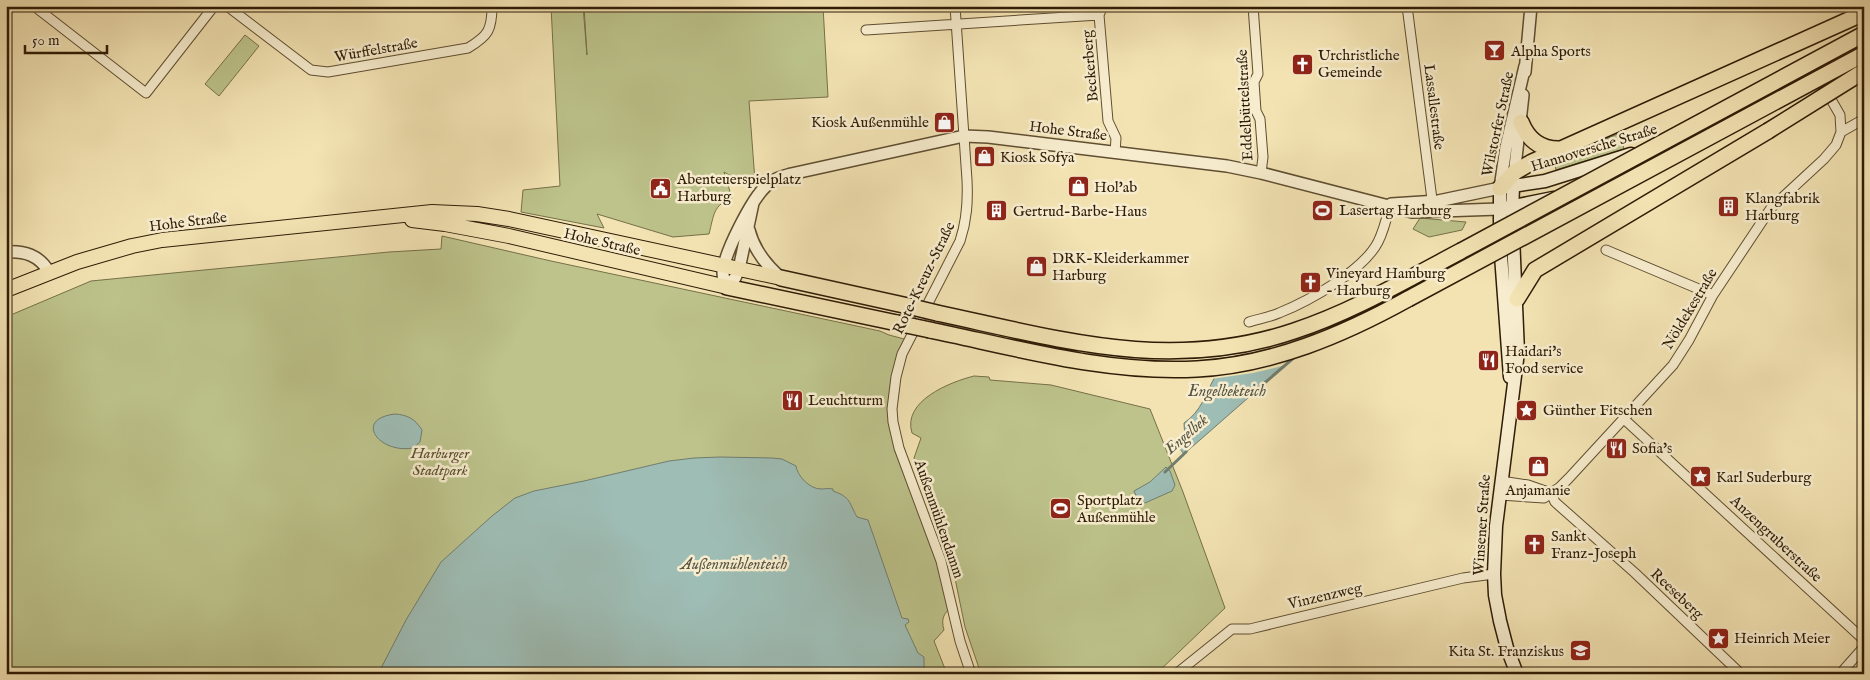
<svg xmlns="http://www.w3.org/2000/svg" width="1870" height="680" viewBox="0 0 1870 680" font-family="'IM FELL English',serif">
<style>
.green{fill:#bdc38b;stroke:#767048}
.water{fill:#9ebdb5;stroke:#717d6f}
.pier{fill:#f3e3b3}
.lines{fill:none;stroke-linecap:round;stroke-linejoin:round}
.stream{stroke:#717d6f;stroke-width:3}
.minor-casing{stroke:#5f4e31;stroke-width:11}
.tertiary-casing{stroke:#5f4e31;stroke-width:14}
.secondary-casing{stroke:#2e1c06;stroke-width:15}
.primary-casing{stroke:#2e1c06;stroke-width:16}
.trunk-casing{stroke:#2e1c06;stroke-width:18}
.minor{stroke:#f7edce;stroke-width:9}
.tertiary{stroke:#f7edce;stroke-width:11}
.secondary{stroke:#f7edce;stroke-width:12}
.primary{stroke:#f3e3b3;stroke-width:14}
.trunk{stroke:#f3e3b3;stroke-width:15}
.trunk-bridge-casing{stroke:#2e1c06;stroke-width:18;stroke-linecap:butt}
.trunk-bridge{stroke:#f3e3b3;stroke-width:15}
.labels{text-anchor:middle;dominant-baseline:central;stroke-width:5;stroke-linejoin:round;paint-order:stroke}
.street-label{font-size:15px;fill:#2e1c06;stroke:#f7edce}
.poi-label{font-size:15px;fill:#2e1c06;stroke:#f7edce;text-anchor:start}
.park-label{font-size:15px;font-style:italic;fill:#594e2e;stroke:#f7edce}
.water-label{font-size:16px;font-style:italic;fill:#555443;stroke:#f7edce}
</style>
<rect width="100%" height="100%" fill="#f3e3b3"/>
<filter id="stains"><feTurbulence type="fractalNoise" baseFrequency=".004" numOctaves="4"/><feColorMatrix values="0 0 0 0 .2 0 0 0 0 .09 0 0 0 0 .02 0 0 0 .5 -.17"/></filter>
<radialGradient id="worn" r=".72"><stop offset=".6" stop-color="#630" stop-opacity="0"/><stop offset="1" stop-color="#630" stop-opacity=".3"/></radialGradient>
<path class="green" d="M551,6H583L587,55L584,6H823L828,97L749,101L755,181L745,184L724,172L732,198C713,205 714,215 709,234L673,237L597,214L604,228L521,212L523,190L560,186Z
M245,35L259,46L219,96L205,84Z
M1620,133L1624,149L1556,170L1554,161Z
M1420,218L1466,222L1462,230L1429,237L1413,229Z
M442,236L551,261L880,331L889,335L908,340L896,377V437L952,607C943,613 941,620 944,630L934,641L947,674H6V317L91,281L389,252L441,249Z
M974,376L989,377L990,380L1051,385L1150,409L1183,492L1225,608L1156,674H981L965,627L951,559L915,461L914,458L921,438L912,433C902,401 950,382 974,376Z"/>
<path class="water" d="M1289,362L1184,454L1180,449L1185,440L1184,423C1202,411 1205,394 1216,375Z
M395,414C408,415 415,419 422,430L420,442L413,448C379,454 353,419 395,414Z
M720,457L772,458L782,459L796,466C797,475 809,489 821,489C824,489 828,488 833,489V491C851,497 849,503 857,517L868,520L902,618L908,619L909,622L905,625L918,653L924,657V670L928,669L929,674H378L406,620L441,562L492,516L515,498L534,491L584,481L669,461L694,458Z
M1166,467L1170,471L1175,485L1172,491L1145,503L1139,502L1134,491L1150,482Z"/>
<path class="pier" d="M1289,359L1292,362L1282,366L1253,373L1211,379L1214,374Z"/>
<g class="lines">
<path class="stream" d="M1260,387L1297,355
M1165,472L1186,452"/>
<defs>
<path id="minor" d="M34,6L146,93L214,6
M227,6L311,70L328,72L468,48C488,36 492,30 492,6
M955,6L967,180C968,202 967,220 960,241L902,354L896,377L892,409L893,422L899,448L941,561L960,641L971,674
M1103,6L1099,15L1108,121L1116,138L1115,153
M1253,6L1258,74L1254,82L1256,111L1260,119L1263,157L1261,173
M1407,6L1433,207
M866,30L1099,15
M1817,75L1840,115L1841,132
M1606,250L1713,295
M1249,322C1259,319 1270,317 1279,313C1309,301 1363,271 1378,242C1384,230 1387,217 1390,205
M1624,419L1864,640
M1501,481L1528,485L1551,493
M1551,493L1555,502L1635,573L1741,674
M1500,495L1544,498L1560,487L1569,478L1673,365L1689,340L1713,295L1771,208L1824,159L1836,145L1841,132L1864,119
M1176,674L1232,629H1250L1463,578L1494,574
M1840,674L1864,647"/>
<path id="tertiary" d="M1525,72L1531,6
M1514,176L1523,95
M753,203L739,269L735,278L727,287C724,282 723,278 723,272C724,253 752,199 766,186C773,179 781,177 791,174L964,136L988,137L1227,166L1261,173L1412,212L1499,209
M1391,204L1438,201L1500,188L1506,147L1525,66
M749,230C754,250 766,265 781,278
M6,252C25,251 39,255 49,272"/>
<path id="secondary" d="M6,9L9,6
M1513,187L1512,213L1518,352L1496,526L1494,574L1495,595L1500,621L1507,648L1517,674
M1591,187C1629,173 1661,153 1696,133C1742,107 1790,84 1836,57
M1504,208L1553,198
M1510,377L1500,242V188L1545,181L1631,154"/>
<path id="primary" d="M412,220L445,224L509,236L727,287
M6,290L77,262L132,246L162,240L432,212L477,214L509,219L781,278"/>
<path id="trunk" d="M1521,122C1528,140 1541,150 1561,149
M1500,188L1515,172L1532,162L1864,13
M781,278L908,306
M727,287L897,323
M1517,299L1535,270L1768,131
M937,313C1059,339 1170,373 1294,331C1352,312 1406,280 1461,251
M930,330C1017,348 1107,374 1197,369C1272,365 1343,335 1408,299"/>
</defs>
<use href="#minor" class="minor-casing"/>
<use href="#tertiary" class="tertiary-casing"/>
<use href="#secondary" class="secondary-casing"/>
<use href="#primary" class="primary-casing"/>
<use href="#trunk" class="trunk-casing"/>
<use href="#minor" class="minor"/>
<use href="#tertiary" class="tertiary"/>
<use href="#secondary" class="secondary"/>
<use href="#primary" class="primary"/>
<use href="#trunk" class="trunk"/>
<defs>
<path id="trunk-bridge" d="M1768,131L1864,71
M1461,251L1864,34
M1408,299L1864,54
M908,306L937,313
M897,323L930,330"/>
</defs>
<use href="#trunk-bridge" class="trunk-bridge-casing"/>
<use href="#trunk-bridge" class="trunk-bridge"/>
</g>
<defs>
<symbol id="bar-square" viewBox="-11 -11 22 22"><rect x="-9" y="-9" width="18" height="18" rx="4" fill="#8f2418" stroke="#f7edce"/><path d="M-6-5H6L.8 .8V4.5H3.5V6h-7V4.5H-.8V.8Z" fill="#fff"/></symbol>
<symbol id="church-square" viewBox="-11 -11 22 22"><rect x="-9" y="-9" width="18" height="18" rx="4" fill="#8f2418" stroke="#f7edce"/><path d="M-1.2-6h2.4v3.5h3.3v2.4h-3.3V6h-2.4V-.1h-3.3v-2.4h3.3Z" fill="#fff"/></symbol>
<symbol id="shop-square" viewBox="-11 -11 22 22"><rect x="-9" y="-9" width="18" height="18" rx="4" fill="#8f2418" stroke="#f7edce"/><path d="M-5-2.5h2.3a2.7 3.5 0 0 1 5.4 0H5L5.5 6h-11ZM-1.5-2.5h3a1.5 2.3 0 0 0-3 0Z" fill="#fff"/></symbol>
<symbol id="civic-square" viewBox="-11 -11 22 22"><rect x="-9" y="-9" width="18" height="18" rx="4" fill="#8f2418" stroke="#f7edce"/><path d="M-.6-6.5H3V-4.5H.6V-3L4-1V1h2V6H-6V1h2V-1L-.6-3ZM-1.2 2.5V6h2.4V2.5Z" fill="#fff"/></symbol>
<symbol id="building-square" viewBox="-11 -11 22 22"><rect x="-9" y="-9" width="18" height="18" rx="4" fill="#8f2418" stroke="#f7edce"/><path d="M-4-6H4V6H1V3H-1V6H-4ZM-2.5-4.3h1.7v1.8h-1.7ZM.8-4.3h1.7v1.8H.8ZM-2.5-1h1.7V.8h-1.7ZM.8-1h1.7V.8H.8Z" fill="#fff"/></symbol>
<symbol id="stadium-square" viewBox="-11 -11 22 22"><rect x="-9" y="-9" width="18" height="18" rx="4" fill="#8f2418" stroke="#f7edce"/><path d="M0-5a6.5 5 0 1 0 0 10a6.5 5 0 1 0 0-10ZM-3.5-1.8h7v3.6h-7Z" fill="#fff"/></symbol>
<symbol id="restaurant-square" viewBox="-11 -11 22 22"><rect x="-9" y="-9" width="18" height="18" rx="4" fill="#8f2418" stroke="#f7edce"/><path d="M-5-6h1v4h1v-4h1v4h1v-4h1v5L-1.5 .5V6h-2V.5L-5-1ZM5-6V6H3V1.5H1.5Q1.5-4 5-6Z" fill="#fff"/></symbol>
<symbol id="sight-square" viewBox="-11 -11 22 22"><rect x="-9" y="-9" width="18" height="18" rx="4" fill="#8f2418" stroke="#f7edce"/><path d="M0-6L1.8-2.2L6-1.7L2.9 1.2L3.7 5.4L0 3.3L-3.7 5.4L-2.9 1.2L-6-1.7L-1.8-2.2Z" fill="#fff"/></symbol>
<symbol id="school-square" viewBox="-11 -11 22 22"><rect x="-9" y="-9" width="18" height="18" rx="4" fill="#8f2418" stroke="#f7edce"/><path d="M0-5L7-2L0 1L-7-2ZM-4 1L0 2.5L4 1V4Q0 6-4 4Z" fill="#fff"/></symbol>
</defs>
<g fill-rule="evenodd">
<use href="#bar-square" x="1482" y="38" width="25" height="25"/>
<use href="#church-square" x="1290" y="52" width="25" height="25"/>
<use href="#shop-square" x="932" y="110" width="25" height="25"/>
<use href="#shop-square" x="972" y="144" width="25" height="25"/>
<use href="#shop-square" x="1066" y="174" width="25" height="25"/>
<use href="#civic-square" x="648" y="176" width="25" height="25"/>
<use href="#building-square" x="1716" y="194" width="25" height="25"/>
<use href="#stadium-square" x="1310" y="198" width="25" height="25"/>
<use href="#building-square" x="984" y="198" width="25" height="25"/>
<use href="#shop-square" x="1024" y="254" width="25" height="25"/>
<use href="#church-square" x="1298" y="270" width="25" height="25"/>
<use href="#restaurant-square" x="1476" y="348" width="25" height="25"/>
<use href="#restaurant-square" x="780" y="388" width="25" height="25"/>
<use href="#sight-square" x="1514" y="398" width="25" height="25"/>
<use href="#restaurant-square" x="1604" y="436" width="25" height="25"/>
<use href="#shop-square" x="1526" y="454" width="25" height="25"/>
<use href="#sight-square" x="1688" y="464" width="25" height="25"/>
<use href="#stadium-square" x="1048" y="496" width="25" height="25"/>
<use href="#church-square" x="1522" y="532" width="25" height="25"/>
<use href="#sight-square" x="1706" y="626" width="25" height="25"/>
<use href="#school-square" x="1568" y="638" width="25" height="25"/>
</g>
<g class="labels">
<g class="street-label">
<text transform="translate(376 50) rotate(-10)">Würffelstraße</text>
<text transform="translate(1090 66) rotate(-95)">Beckerberg</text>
<text transform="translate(1245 105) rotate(-93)">Eddelbüttelstraße</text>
<text transform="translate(1434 107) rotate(83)">Lassallestraße</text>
<text transform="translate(1498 124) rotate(-78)">Wilstorfer Straße</text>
<text transform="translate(1068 131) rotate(7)">Hohe Straße</text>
<text transform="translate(1594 148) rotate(-17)">Hannoversche Straße</text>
<text transform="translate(188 222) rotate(-7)">Hohe Straße</text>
<text transform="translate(602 242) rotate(13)">Hohe Straße</text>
<text transform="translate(924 278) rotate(-64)">Rote-Kreuz-Straße</text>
<text transform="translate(1690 309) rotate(-59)">Nöldekestraße</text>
<text transform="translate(939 519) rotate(71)">Außenmühlendamm</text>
<text transform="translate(1482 525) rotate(-86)">Winsener Straße</text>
<text transform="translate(1776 539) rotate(43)">Anzengruberstraße</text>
<text transform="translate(1677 594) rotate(43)">Reeseberg</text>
<text transform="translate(1325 596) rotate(-13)">Vinzenzweg</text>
</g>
<g class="poi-label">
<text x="1511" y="51">Alpha Sports</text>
<text x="1318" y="55">Urchristliche<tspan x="1318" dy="17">Gemeinde</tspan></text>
<text x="929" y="122" text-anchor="end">Kiosk Außenmühle</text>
<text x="1000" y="157">Kiosk Sofya</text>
<text x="677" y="179">Abenteuerspielplatz<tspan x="677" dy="17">Harburg</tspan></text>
<text x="1094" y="187">Hol'ab</text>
<text x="1745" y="198">Klangfabrik<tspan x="1745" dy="17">Harburg</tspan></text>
<text x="1339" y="210">Lasertag Harburg</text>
<text x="1013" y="211">Gertrud-Barbe-Haus</text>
<text x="1052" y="258">DRK-Kleiderkammer<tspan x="1052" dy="17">Harburg</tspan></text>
<text x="1326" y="273">Vineyard Hamburg<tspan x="1326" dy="17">- Harburg</tspan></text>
<text x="1505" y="351">Haidari's<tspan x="1505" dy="17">Food service</tspan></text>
<text x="808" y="400">Leuchtturm</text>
<text x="1543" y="410">Günther Fitschen</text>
<text x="1632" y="448">Sofia's</text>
<text x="1716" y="477">Karl Suderburg</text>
<text x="1538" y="490" text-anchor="middle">Anjamanie</text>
<text x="1077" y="500">Sportplatz<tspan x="1077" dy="17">Außenmühle</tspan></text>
<text x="1551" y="536">Sankt<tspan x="1551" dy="17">Franz-Joseph</tspan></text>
<text x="1734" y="638">Heinrich Meier</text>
<text x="1564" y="651" text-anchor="end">Kita St. Franziskus</text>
</g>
<g class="park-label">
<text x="440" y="453">Harburger<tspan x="440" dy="17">Stadtpark</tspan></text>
</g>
<g class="water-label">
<text x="1227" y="392">Engelbekteich</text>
<text transform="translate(1187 435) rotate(-41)">Engelbek</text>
<text x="734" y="565">Außenmühlenteich</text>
</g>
</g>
<rect width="1870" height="680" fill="none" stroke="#f3e3b3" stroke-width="25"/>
<rect x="8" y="8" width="1855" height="665" fill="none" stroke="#2e1c06" stroke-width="2.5"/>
<rect x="12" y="12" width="1845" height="655" fill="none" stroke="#2e1c06"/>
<path d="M25 45v8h82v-8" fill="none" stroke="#2e1c06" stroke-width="2.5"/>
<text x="32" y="45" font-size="15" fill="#2e1c06" stroke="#f7edce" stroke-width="4" paint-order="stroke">50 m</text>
<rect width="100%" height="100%" filter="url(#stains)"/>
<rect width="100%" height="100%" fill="url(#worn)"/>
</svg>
